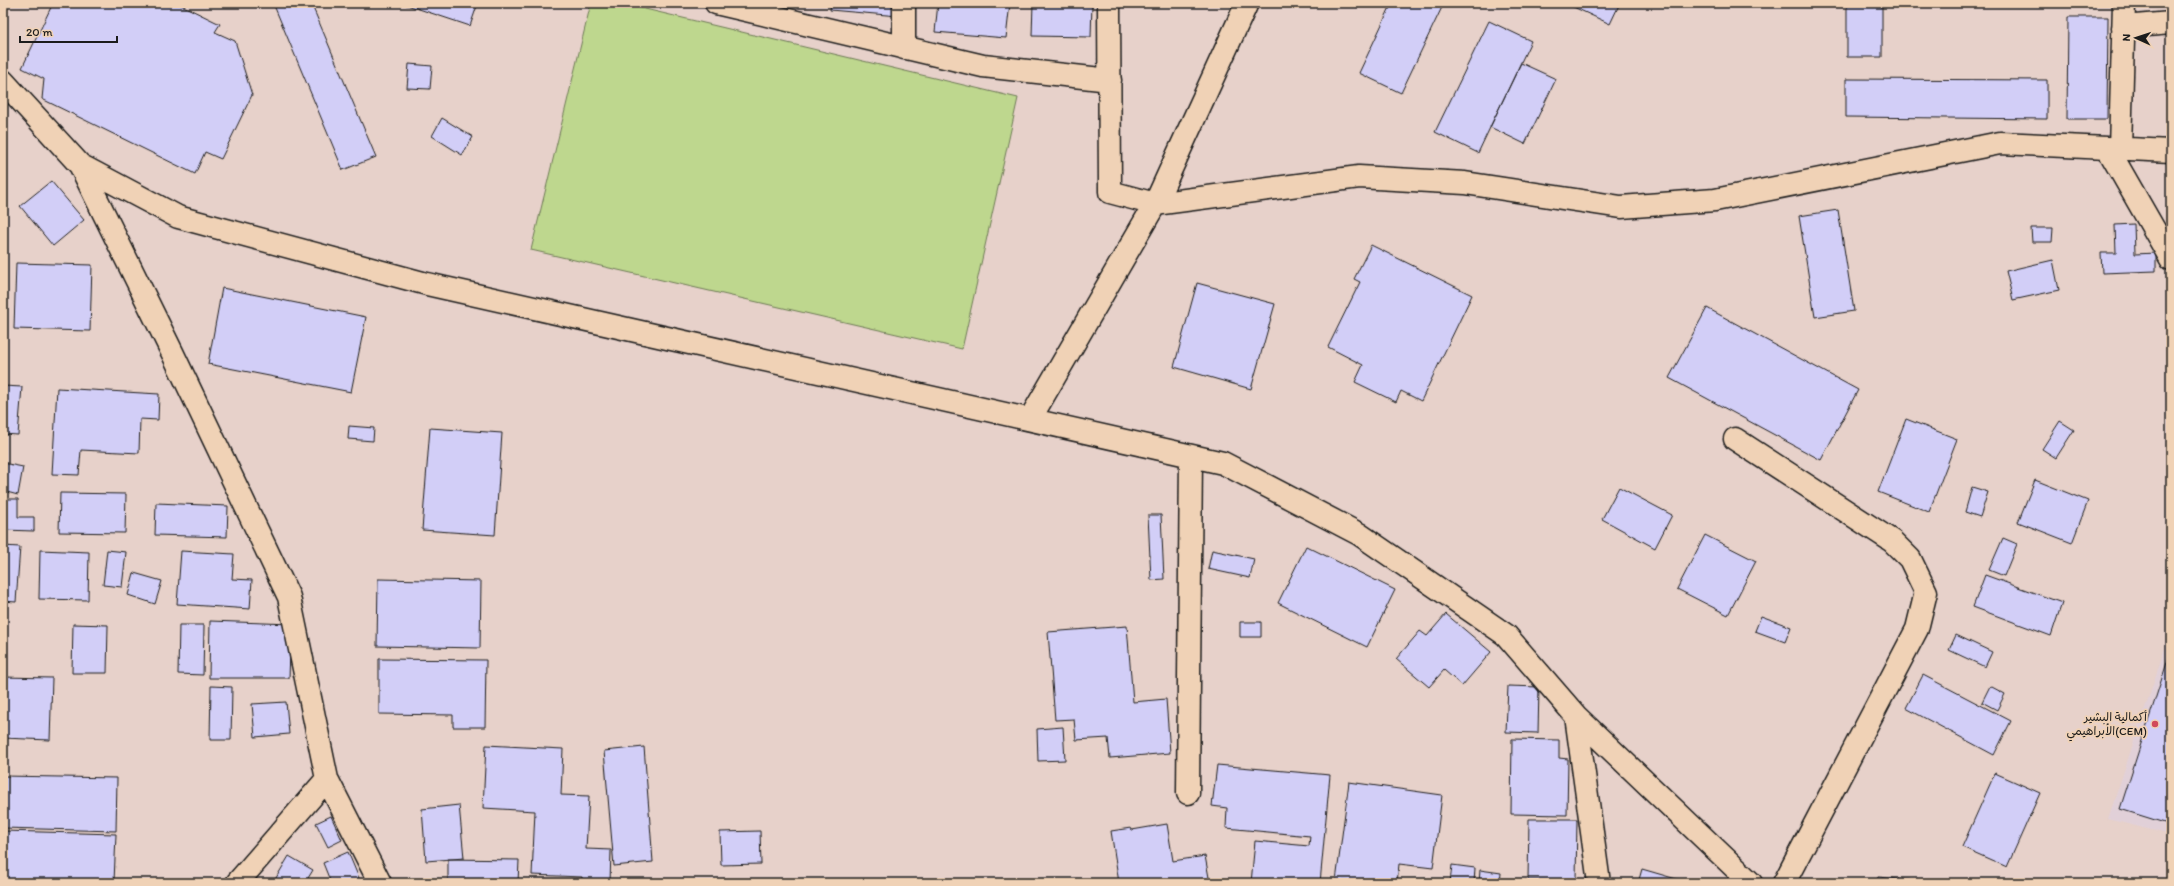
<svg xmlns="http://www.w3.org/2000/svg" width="2174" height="886" viewBox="0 0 2174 886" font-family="Itim,'Playpen Sans Arabic',sans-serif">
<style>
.built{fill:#e1d0d8}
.green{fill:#bed78e;stroke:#6d7a55}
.building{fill:#d2cef7;stroke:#1c1c1c}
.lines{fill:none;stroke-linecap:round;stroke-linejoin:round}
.minor-casing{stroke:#1c1c1c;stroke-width:25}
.minor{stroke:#f0d2b6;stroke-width:22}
.poi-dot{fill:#d1495b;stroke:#f0d2b6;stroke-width:1.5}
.labels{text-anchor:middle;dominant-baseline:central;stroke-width:3.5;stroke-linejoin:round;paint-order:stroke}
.poi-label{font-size:12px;fill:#1c1c1c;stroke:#f0d2b6;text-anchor:end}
</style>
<rect width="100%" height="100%" fill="#e7d1ca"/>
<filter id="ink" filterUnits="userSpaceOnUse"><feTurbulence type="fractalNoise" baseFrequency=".025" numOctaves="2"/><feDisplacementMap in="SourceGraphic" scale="8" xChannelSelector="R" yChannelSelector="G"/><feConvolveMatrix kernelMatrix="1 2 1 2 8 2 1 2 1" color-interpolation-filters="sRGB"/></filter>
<g filter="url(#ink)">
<path class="built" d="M2171,630V835L2108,819Z"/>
<path class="green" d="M591,3H620L1018,98L962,349L531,250Z"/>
<path class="building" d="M53,3H177L220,24L215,32L235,41L252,95L221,159L205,152L195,174L42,99L44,79L22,68Z
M273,3H311L376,157L343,170Z
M401,3H478L470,26Z
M831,3H899L898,16L830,10Z
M938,3H1010L1006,38L935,32Z
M1033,3H1092L1091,37L1032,36Z
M1392,3H1444L1401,93L1359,73Z
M1565,3H1620L1610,24Z
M1847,3H1882V57H1847Z
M2068,17H2108L2107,119H2067Z
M1489,21L1531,41L1478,153L1435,132Z
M1521,63L1556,79L1525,144L1490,127Z
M409,64L432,66L430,89L407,88Z
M1846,79L2047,80V119L1846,117Z
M442,118L473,137L462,155L432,136Z
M51,181L84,220L53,246L20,206Z
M1838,210L1854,311L1815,317L1799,216Z
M2134,224L2135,254L2156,253V271L2102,273L2101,253H2116L2115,225Z
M2031,228H2053L2052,242H2032Z
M1371,245L1472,295L1421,401L1401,391L1396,402L1355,382L1363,365L1328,347L1360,282L1354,279Z
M2053,260L2059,290L2013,300L2006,271Z
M16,263L92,265L90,331L14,329Z
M1197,283L1275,304L1251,389L1174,367Z
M222,288L366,317L351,392L208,364Z
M1707,308L1858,390L1821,460L1669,378Z
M3,386L22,387L18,435L3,434Z
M57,388L159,394L158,420L140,419L139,453L81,450L79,475L52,474Z
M1906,419L1957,439L1929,512L1878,492Z
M2060,421L2074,430L2056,458L2042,449Z
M349,426L374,428L373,441L348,439Z
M430,428L502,433L495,535L422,530Z
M3,463L23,467L18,495L3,491Z
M2035,480L2088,501L2072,543L2018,522Z
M1619,487L1672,515L1655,548L1602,519Z
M1972,487L1988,492L1980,517L1965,512Z
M60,493L126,494L125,533L59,532Z
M3,499H18V517H34V531L3,530Z
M156,503L228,506L227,537L155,535Z
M1148,515H1161L1164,579L1151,580Z
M1705,535L1756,561L1728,615L1677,589Z
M2003,538L2017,544L2004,576L1989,570Z
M3,546L20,547L16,602L3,601Z
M1306,546L1395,590L1367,647L1278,603Z
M40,550L89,552L88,600L39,599Z
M107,550L126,552L122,587L103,585Z
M1212,550L1254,559L1250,578L1208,569Z
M181,551L234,554L232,579L252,580L250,609L177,604Z
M134,573L162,581L155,604L128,595Z
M1985,575L2062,603L2051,636L1973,607Z
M378,579L481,581L480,648L377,646Z
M1446,614L1491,652L1462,686L1444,670L1429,687L1396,659L1420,631L1427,636Z
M1761,616L1791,627L1785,642L1755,631Z
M210,621L291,624L289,678H209Z
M1240,622H1261V637H1240Z
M73,624L108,625L107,673H72Z
M179,625H204L203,675L178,674Z
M1127,626L1133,702L1166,699L1170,753L1110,758L1108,738L1076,740L1074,719L1055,720L1048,632Z
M1956,635L1992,652L1985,667L1949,650Z
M2171,650V825L2120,809Z
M379,659L486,660L485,727H453V715L379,714Z
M1923,675L2011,721L1994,755L1906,708Z
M3,677L52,678L50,740L3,738Z
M211,686L232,687L231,740H210Z
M1508,686L1539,687L1538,733L1506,732Z
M1990,686L2005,694L1997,710L1982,702Z
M286,702L289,734L255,737L252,704Z
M1063,727L1065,760L1038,761L1037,729Z
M1512,739L1559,740V758L1568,759L1567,815L1511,814Z
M486,745L563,749L561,795L589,796L586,849L611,850L610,883H582V877L532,875L535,811L483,808Z
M644,747L653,862L614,866L604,751Z
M1217,765L1330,775L1320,883H1251L1255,841L1309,846L1310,836L1226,828L1227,808L1212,806Z
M1995,773L2040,793L2007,867L1962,847Z
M3,776L117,778L116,831L3,828Z
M1349,782L1442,795L1433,868L1399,864L1397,883L1336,881Z
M459,805L464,858L426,861L422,809Z
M331,816L342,840L328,847L316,823Z
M1529,819H1577L1576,880H1528Z
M1167,824L1173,861L1205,856L1210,883H1119L1111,831L1131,828L1132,830Z
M3,831L116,834L114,882L3,880Z
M760,831L761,864L721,865L720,832Z
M348,852L361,883H331L323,863Z
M289,856L313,870L305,883H273Z
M448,859L519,860L518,883H448Z
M1452,865L1475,868L1474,883H1450Z
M1642,869L1690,883H1638Z
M1480,870L1501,873L1500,883H1479Z
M1878,877L1910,880V883H1877Z"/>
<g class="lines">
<defs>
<path id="minor" d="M716,3L983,66L1110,80
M1109,3L1110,192L1155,204L1247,3
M2123,27L2171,23
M904,48V3
M3,81L80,165L178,217L427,284L1223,463L1359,534L1506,635L1576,716L1751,883
M2108,149L2171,259
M2120,149L2124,3
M80,165L172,352L289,597L327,779L380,883
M1030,419L1155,204L1359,177L1465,183L1621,207L1715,200L2000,143L2171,151
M1735,439L1892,541L1910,559L1926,592L1917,629L1784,883
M1576,716L1599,883
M1188,793L1191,456
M237,883L327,779"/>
</defs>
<use href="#minor" class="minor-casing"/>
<use href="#minor" class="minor"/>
</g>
</g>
<circle class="poi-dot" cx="2155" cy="724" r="4"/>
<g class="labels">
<g class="poi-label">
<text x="2147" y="717">أكمالية البشير<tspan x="2147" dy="14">الأبراهيمي(CEM)</tspan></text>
</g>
</g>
<rect width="2174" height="886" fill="none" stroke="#f0d2b6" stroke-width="16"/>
<rect x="8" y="8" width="2158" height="870" fill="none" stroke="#1c1c1c" stroke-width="1.5" filter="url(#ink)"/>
<g transform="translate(2136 38) rotate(273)" stroke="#f0d2b6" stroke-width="3" paint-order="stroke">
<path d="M0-3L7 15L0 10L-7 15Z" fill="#1c1c1c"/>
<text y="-6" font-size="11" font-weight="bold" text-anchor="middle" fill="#1c1c1c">N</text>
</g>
<path d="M20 36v6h97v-6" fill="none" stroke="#1c1c1c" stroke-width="2"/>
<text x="26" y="36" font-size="12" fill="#1c1c1c" stroke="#f0d2b6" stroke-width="3" paint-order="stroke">20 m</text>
</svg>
